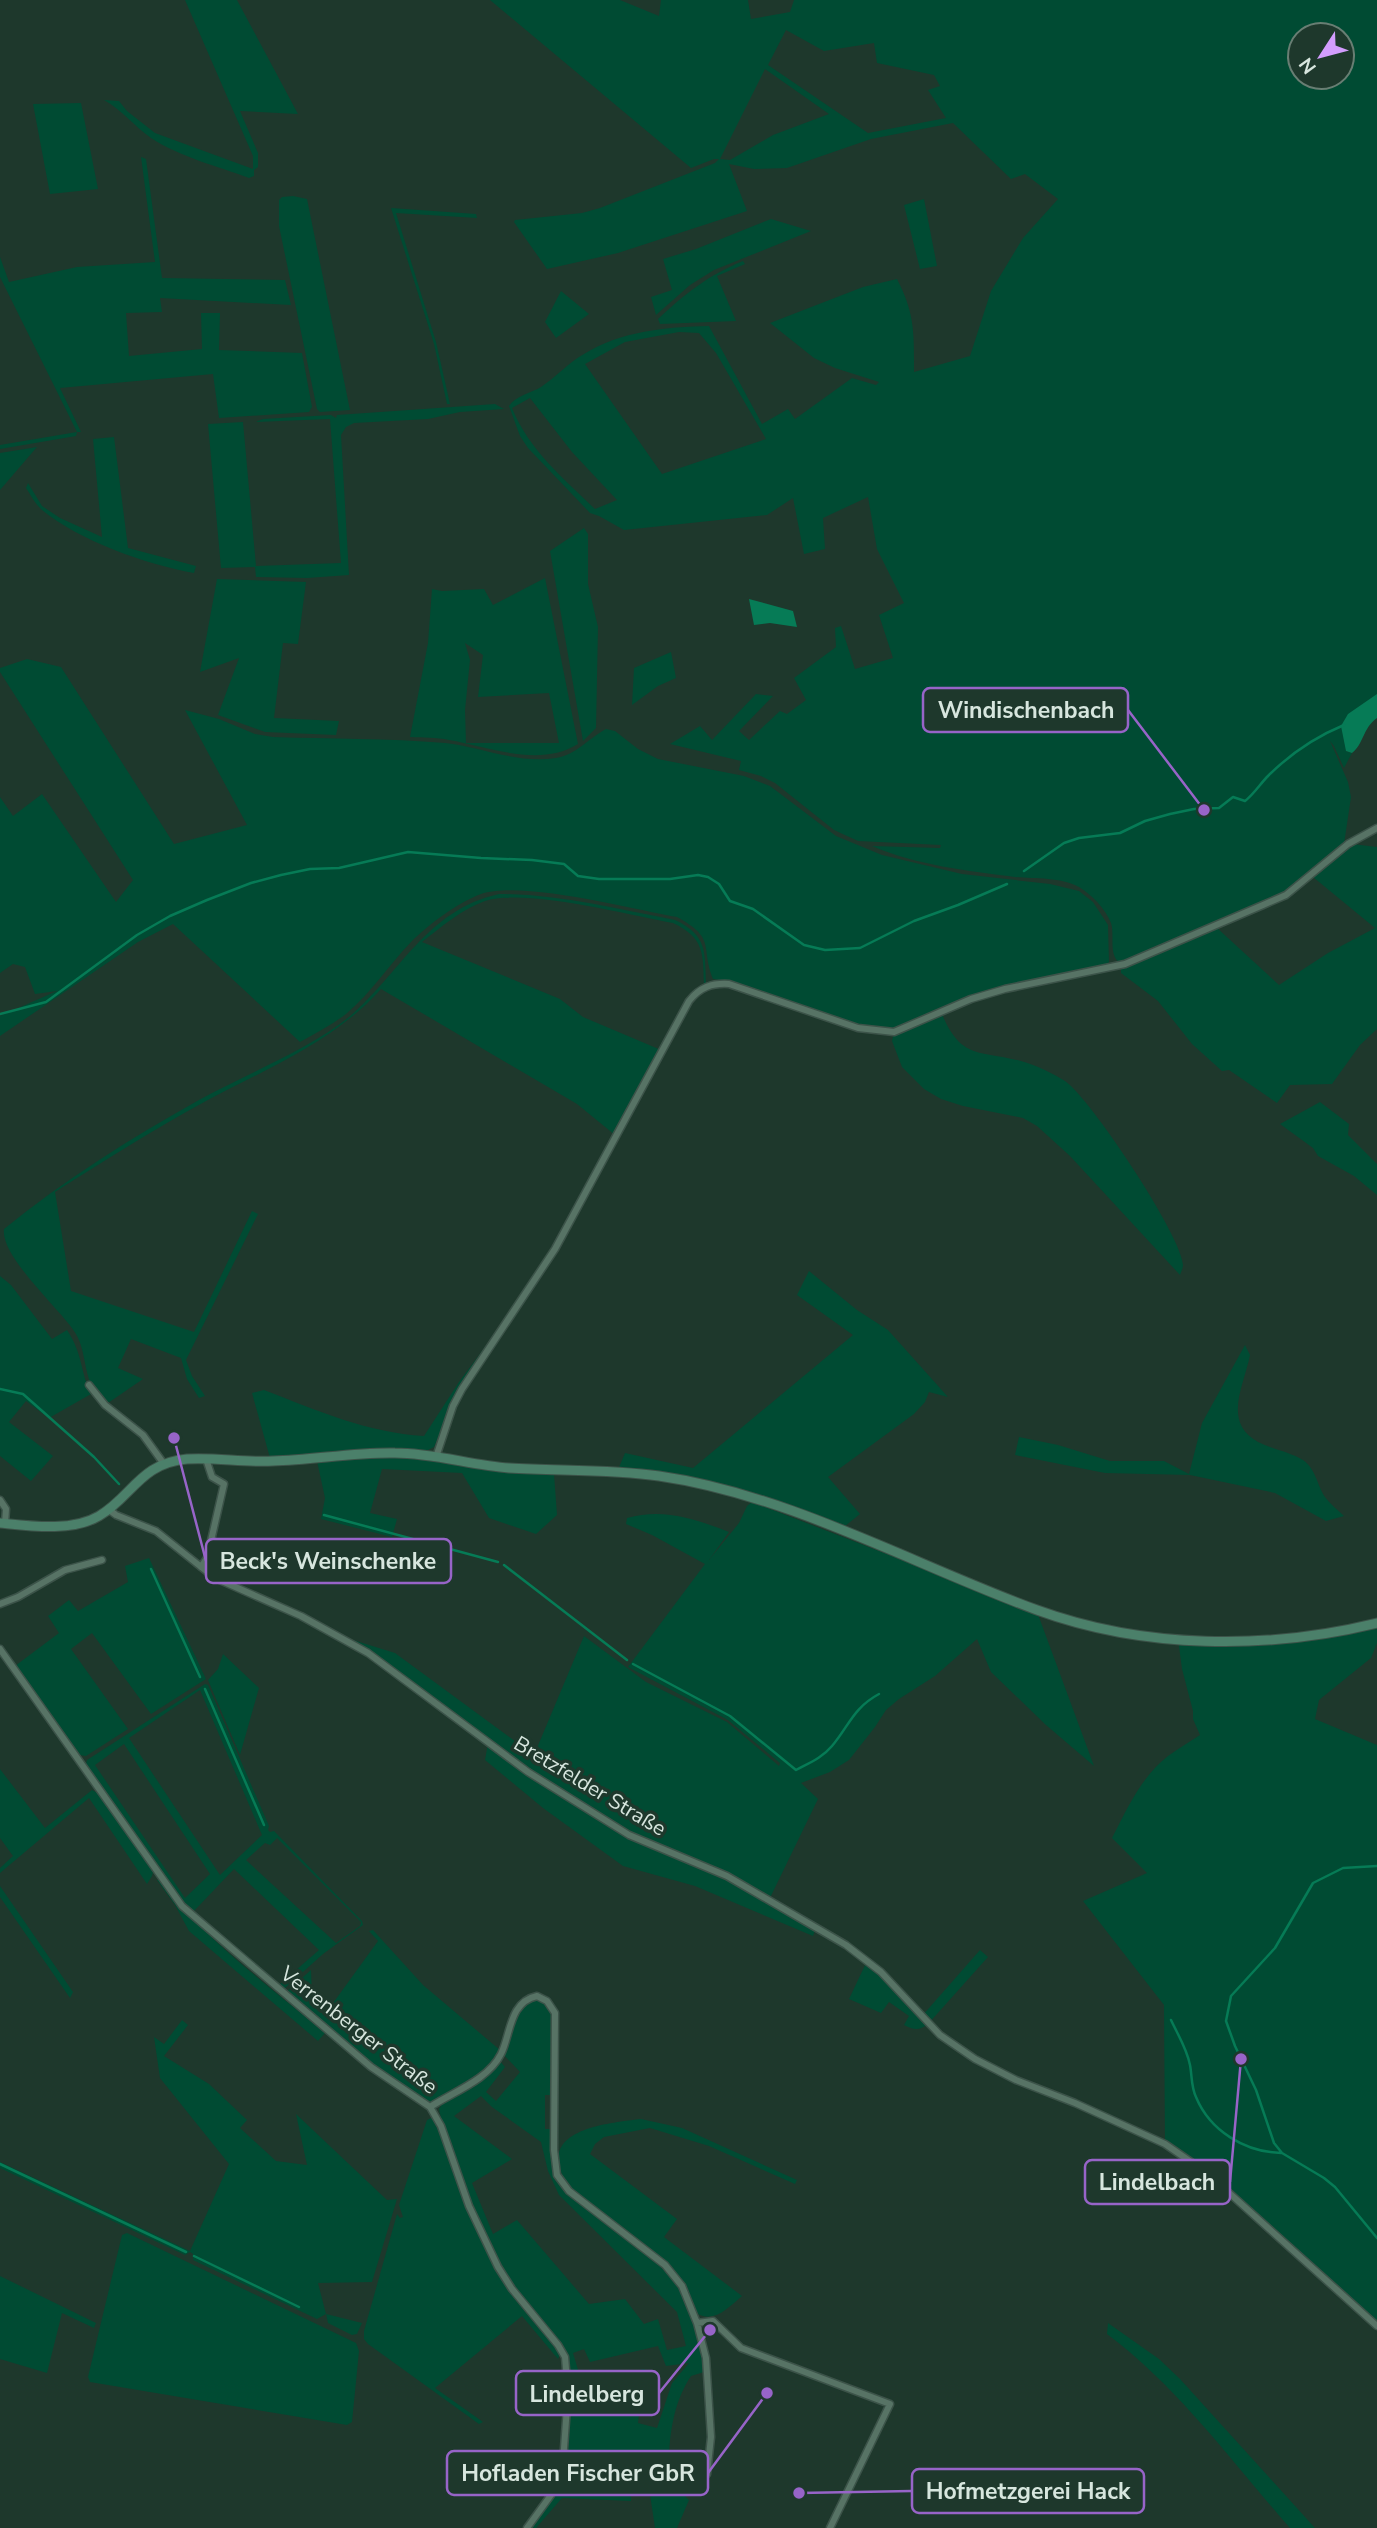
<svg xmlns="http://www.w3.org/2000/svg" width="1377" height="2528" viewBox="0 0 1377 2528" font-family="'Nunito Sans',sans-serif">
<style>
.green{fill:#004b33;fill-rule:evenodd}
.water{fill:#067b56}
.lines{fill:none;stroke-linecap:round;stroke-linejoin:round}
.stream{stroke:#067b56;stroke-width:2.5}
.street-casing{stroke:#3c5349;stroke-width:9}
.secondary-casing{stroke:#3c5349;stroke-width:11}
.street{stroke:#577365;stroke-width:6}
.secondary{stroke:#4b806a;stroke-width:9}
.labels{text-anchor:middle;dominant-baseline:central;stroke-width:7;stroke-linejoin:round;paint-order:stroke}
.street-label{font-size:21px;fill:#d7e6de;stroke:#1e382c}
.leader{fill:none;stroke:#9764c8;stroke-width:2.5}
.callout-dot{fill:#9764c8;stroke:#1e382c;stroke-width:2.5}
.callout{fill:#1e382c;stroke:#9764c8;stroke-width:2.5}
.callout-label{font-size:23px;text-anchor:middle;font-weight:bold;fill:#d7e6de}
</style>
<rect width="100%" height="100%" fill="#1e382c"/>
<path class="green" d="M185,0H237L298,114L240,111L258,153V167L254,170V176L249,178C217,166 180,157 151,138C134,126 122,110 104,100L119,101L127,111L155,133L253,169V156Z
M490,0H620L659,16L661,0H748L751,19L790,12L794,0H1377V694L1346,751L1352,753L1344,768L1334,746L1330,741L1348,782L1351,797L1344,844L1285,893L1120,963C1108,955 1115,935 1111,923C1105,908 1092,895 1079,887C1060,877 1035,879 1015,877C968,871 916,865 872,846L940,848L941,845L858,841L834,830L775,783L761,776L739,770L741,761L670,744L700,726L712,740L756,694L773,696L739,731L749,740L780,711L787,714L806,700L794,678L836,647L835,628L841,626L855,669L893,658L879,615L904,603L877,549L868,497L823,518L825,549L804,554L793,498L767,515L624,530L599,516L590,513L528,448L520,436L509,406C515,396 531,393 541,387C556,377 568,363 584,354C621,331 666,327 709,326L762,424L788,409L795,419L852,378L876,385L879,382L835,368L814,358L770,323L863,287L897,279C915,314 914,333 914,372L970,356L991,291L1023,238L1058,199L1025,174L1011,179L953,123L871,139L787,168L754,169L729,164L747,211L618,253L547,269L514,222L515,220L582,213L600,208L715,163L719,159H714L691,168ZM786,30L824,51L874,43L877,63L934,75L940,86L928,90L946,118L868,133L768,65ZM1300,35H1342V77H1300ZM765,69L829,114L773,135L730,160L720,159ZM679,332L699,333L716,353L766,439L662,474L585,364L625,342ZM530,398L572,452L617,500L595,509C563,478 529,450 512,408Z
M81,103L98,189L50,194L33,104Z
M141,157L146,159L162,278L285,280L291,305L160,298L162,312L126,313L129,356L202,349L201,313H220L219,350L302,353L312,407L309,412L219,418L213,374L60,388L81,432H77L76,436L0,449V445L77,432L0,277V257L9,282L77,267L155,262Z
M293,196L307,199L350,410L320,412L317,409L279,226V200L282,197Z
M924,199L937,266L920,269L904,205Z
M391,208L476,214L477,218L396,213L436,342L450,404H447L434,344Z
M771,219L811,231L714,270L690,285L656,315L651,297L672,290L663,259L696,249Z
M743,261L745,264L717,276L736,321L660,324L658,319C686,293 707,276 743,261Z
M561,291L589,314L556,338L545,322Z
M495,404L504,409L460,412L428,419L354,423L346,427L341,435L349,575L307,578L256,577L255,567L221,568L208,424L243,422L256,566L341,563L330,419L255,422L263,419L331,415L336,418L337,415Z
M114,437L128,548L196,566L194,573C145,564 80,541 42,510C35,504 31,495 26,488L28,483L42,506L60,518L102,537L93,439Z
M37,447L0,490V453Z
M584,528L588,534V584L598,627L596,728L583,741L550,551Z
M545,578L578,744C539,768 490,747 449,740C436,737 423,738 410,737L428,643L432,589L442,591L484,589L493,605ZM465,643L483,655L478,697L549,693L559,743H466L465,710L470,660Z
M217,579L306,582L298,644L283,643L274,718L339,721L336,735L265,732L218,715L239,658L200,672Z
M671,652L676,678L658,686L632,705L634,668Z
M27,659L61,667L174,844L247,825L185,710L219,719L255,734L273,737C330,739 388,738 445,743C482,747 517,764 556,758C576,755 589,738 606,729L615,731L638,749L658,759L744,776L770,786L836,836L882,855L962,874L1050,884L1079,891L1093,902L1108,925L1109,962L1105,967L1021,982L971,997L896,1029H883L859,1026L728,981L713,979C700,946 717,939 677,917C631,909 522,880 481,894C457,903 429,924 411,942C389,965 371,993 346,1014C332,1025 316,1033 300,1042L173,924L138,942L0,1036V1016L57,991L35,994L25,967L13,964L0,973V797L13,816L42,794L116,902L133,880L0,672V668Z
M1352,844L1377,847V1029L1360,1045L1332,1084L1290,1085L1277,1103L1229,1070L1222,1071L1192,1044L1158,1001L1121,973V968L1216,927L1279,985L1328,953L1375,928L1313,877Z
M499,894C558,894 617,909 675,920C707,935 705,951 706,984L704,986C703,954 705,938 673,923C629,915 524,888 485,901C462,909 441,927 422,942L560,999L583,1017L661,1050L615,1135L577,1104L381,989C335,1041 266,1069 206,1101C154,1129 104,1161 55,1192L71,1291L194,1332L252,1211L258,1214L186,1360L192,1376L205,1396L199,1398L187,1379L181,1358L131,1339L118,1368L143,1379L108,1403C103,1398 96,1394 93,1388C83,1370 86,1348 74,1331C59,1308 0,1256 4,1229C64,1180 131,1138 199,1100C246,1074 308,1050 349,1017C400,974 426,910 499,894Z
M941,1012C961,1060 978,1050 1021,1061C1036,1065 1052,1073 1065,1081C1090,1098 1182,1236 1183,1265C1183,1268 1181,1272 1180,1275L1070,1156L1037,1126L1023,1118L963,1106L941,1099L924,1089L902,1067L892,1041L894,1032Z
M1320,1102L1349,1124L1348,1135L1377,1164V1195L1354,1176L1318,1156L1313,1148L1280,1124Z
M809,1271L857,1310L888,1330L948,1397L929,1392L925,1402L914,1414L828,1477L860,1514L839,1531L747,1496L617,1472L625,1453L693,1468L853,1335L797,1295Z
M0,1276L11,1285L52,1339L67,1330C83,1354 80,1371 91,1394L49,1418L26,1401L9,1422L53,1456L31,1481L0,1456Z
M511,1312L460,1387L434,1447L426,1451L396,1448L270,1458L252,1393L264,1390C316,1410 368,1433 424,1436L459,1382Z
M1245,1345L1250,1355C1244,1386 1222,1422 1258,1442C1272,1449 1290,1452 1303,1460C1316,1469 1317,1485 1325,1497C1330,1504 1338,1510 1344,1516L1326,1521L1275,1493L1190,1475L1105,1473L1015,1455L1019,1437L1058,1445L1110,1461H1164L1189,1474L1202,1423Z
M397,1456L505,1472L554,1474L557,1515L536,1534L489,1518L462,1473L382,1469L370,1513L397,1519L392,1537L321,1519L325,1498L317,1461Z
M752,1502L918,1566L1001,1601V1594L1036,1609L1094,1766L1046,1725L991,1672L977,1639L935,1676L899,1699L886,1710L875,1727L849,1760L830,1772L801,1783L818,1799L769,1900L816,1928L813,1936L695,1886L623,1866L543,1808L485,1760L488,1743L340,1636L395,1653L534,1755L584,1636L646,1682L727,1722L779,1766L780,1763L728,1720L628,1667L705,1564L652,1535L626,1524L627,1518C664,1508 695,1519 729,1532L709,1560L739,1523L747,1506Z
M149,1558L206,1679L151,1714L92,1633L71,1649L128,1729L86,1756L79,1755L15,1666L59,1633L48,1616L69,1600L78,1611L128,1582L125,1566Z
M1377,1623V1643L1371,1658L1319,1700L1315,1719L1377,1745V2326L1207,2173L1165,2144L1164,2005L1083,1901L1147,1873L1112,1838C1127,1809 1141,1777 1168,1756C1178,1749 1189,1742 1200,1735L1193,1719V1711L1182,1669L1178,1639L1248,1642Z
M223,1654L259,1688L240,1755L208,1680L218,1669Z
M205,1684L208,1685L269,1826L268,1830L270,1832L274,1831L362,1921L363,1925L323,1954L284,1989H281L202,1923L183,1903L86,1764L87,1760ZM200,1690L262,1835L220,1875L129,1738ZM124,1744L210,1874L185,1898L95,1765ZM277,1838L361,1922L360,1926L336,1943L246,1860L265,1843L270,1845ZM234,1869L319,1950L280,1984L194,1911Z
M0,1769L45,1828L92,1790L99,1794L153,1872L152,1876L147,1884L89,1798L0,1873V1868L13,1856L0,1838Z
M157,1880H159C205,1940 268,1985 325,2033L318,2041L189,1931L175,1905Z
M0,1886L73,1992L70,1998L0,1897Z
M373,1930L423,1985L500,2050L484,2071L431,2102L423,2101L373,2065L286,1992L311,1970L312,1997L328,2010L378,1941L369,1931Z
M980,1950L988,1957L928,2024C919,2031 914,2030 904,2025L909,2016L889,2002L881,2013L849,1999L867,1961L922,2016Z
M534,2000L545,2002L552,2015V2095H545V2129H552C552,2153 550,2173 566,2193C633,2243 702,2276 704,2372L691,2376C675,2400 670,2429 669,2457C680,2470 676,2488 689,2500L677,2528H655L645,2461H630L631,2501L562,2498L536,2528H531L554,2497L567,2463L572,2392L568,2357L528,2307L500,2265L472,2207L442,2123L439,2109L442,2104L473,2086L500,2061L505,2067L486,2092L496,2101L520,2072L504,2055C512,2037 513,2009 534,2000ZM481,2096L492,2107L541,2142L548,2171L559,2195L677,2312L686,2346L667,2350L658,2319L644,2324L625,2299L589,2304L517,2220L493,2234L472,2183L512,2159L454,2116ZM658,2346L666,2366L689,2363L672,2383L657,2428L638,2423L645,2369L581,2380L573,2353L584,2349L590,2362Z
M182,2020L188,2025L164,2056L209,2084L247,2120L240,2128L276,2161L307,2165L296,2114L387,2200L397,2199L372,2282L318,2283L326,2314L362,2323L357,2334L352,2335L328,2323L326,2314L317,2319L193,2260V2254L190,2252L185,2255L0,2168V2162L190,2251L229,2164L160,2078L154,2037L164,2044Z
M433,2117L467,2206L509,2290L560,2354L558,2359L522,2316L435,2388L483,2422L479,2424L368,2344L364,2339V2331L397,2214L400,2218L403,2217L399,2205L427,2120Z
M641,2119L682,2128L797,2180L795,2184L709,2146L650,2128L604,2137L595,2144L590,2154L677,2219L664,2237L742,2296C729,2307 715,2323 698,2314L684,2285L665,2262L571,2190C530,2132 598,2124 641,2119Z
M127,2233L356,2343L359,2351L352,2422L347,2425L90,2382L88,2377L122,2235Z
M0,2276L96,2323L94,2328L62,2313L47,2373L0,2359Z
M1108,2323L1159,2359L1180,2379L1315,2528H1290C1231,2461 1179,2388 1107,2334Z"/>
<path class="water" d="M749,599L793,611L797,627L770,623L754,625Z
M1377,694V718C1362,729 1364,744 1352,753L1346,751L1341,726L1348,714Z"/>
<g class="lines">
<path class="stream" d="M1024,871L1064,843L1079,838L1120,833L1145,821L1170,814L1194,809L1219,808L1233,797L1245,801C1254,794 1260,784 1268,776C1290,754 1315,737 1344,725
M0,1014L46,1002L137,935L170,916L207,900L251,883L281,875L310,869L339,868L408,852L481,858L532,860L564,864L578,876L599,879H670L698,875L708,877L719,884L730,901L753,909L804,945L825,950L860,948L914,921L958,905L1007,884
M0,1389L23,1394L94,1457L119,1484
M324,1515L498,1562
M504,1565L627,1660
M151,1569L200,1677
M633,1664L730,1716L796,1770C809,1763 822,1758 832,1746C849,1726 853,1708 879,1694
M205,1689L264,1825
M1377,1866L1343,1868L1313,1883L1275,1948L1231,1996L1226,2021L1235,2046L1256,2090L1274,2143L1282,2153L1324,2178L1335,2187L1377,2238
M1171,2020C1178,2035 1187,2049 1190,2065C1192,2075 1191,2087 1196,2097C1210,2131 1245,2152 1281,2153
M0,2164L186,2252
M194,2256L299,2307"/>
<defs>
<path id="street" d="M89,1385L105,1405L143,1435L164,1464
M436,1457L453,1406L462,1389L555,1249L689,1001C700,987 712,983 729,984L858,1028L894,1032L971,999L1005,989L1125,964L1263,905L1286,895L1348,844L1377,828
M0,1500L6,1509L5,1524
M108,1509L116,1515L156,1531L215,1578L301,1616L368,1653L528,1772L629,1835L727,1876L846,1945L881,1972L940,2035L975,2059L1016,2080L1075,2103L1165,2144L1207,2173L1377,2326
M201,1567L207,1558L224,1484L212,1477L206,1459
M0,1604L18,1597L65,1570L102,1560
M0,1649L182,1906L371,2067L430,2107L441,2126L469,2206L498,2267L512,2289L558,2345L565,2357L568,2393L563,2462L551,2495L527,2528
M430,2107C453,2092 488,2080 501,2054C511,2034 509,2002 537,1996L547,2001L555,2013L554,2150L557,2175L569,2191L665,2265L682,2286L697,2323L706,2358L711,2437L707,2474
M697,2323L713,2321L741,2348L890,2404L830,2528"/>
<path id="secondary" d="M0,1523C30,1526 72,1532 99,1516C132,1497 140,1463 187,1459C216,1457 245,1463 273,1461C314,1460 354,1452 395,1453C433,1453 471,1465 509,1468C559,1471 610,1469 659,1476C790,1495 914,1565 1037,1610C1144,1649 1267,1650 1377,1623"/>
</defs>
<use href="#street" class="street-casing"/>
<use href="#secondary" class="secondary-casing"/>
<use href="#street" class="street"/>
<use href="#secondary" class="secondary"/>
</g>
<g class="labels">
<g class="street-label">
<text transform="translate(590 1786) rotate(31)">Bretzfelder Straße</text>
<text transform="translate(359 2030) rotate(38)">Verrenberger Straße</text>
</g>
</g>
<path class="leader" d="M1204 810L1128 710M174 1438L206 1561M1241 2059L1230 2182M710 2330L659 2393M767 2393L708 2473M799 2493L912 2491"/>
<g class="callout-dot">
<circle cx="1204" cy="810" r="7"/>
<circle cx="174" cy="1438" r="7"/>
<circle cx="1241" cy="2059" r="7"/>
<circle cx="710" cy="2330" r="7"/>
<circle cx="767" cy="2393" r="7"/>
<circle cx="799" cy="2493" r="7"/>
</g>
<g class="callout">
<rect x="923" y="688" width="205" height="44" rx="7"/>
<rect x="206" y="1539" width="245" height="44" rx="7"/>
<rect x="1085" y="2160" width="145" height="44" rx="7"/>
<rect x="516" y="2371" width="143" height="44" rx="7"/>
<rect x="447" y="2451" width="261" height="44" rx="7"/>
<rect x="912" y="2469" width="232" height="44" rx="7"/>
</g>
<g class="callout-label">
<text x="1026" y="718">Windischenbach</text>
<text x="328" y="1569">Beck's Weinschenke</text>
<text x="1157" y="2190">Lindelbach</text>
<text x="587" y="2402">Lindelberg</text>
<text x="578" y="2481">Hofladen Fischer GbR</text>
<text x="1028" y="2499">Hofmetzgerei Hack</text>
</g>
<g transform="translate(1321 56) rotate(234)"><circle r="33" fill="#1e382c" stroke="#687e73" stroke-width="2"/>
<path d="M0-5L12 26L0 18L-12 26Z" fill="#d29dfd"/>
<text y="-10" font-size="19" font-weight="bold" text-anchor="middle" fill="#d7e6de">N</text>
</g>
</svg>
